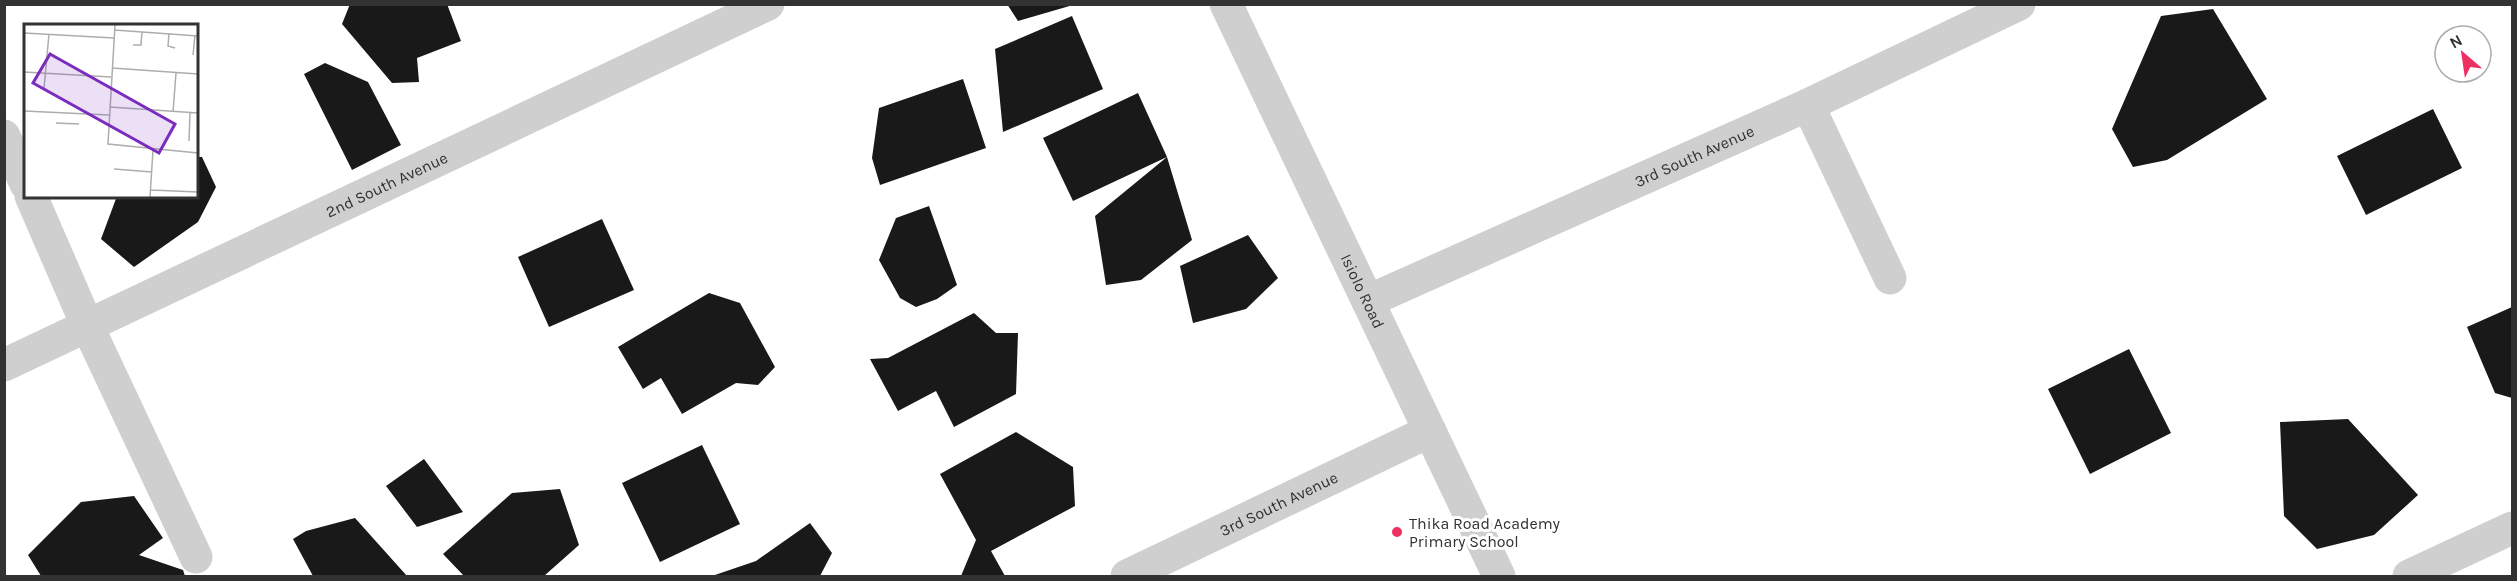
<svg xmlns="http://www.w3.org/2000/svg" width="2517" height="581" viewBox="0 0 2517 581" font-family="Karla,sans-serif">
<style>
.building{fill:#191919}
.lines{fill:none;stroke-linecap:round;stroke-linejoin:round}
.minor{stroke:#cfcfcf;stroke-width:33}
.poi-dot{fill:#ed2f61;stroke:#fff;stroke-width:2}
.labels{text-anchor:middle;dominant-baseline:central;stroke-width:6;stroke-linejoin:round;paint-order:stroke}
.street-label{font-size:16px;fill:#323232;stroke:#fff}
.poi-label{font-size:16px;fill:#323232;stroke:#fff;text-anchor:start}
.inset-road{fill:none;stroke:#adadad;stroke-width:1.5}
.view{fill:#7b2cbf;fill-opacity:0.15;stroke:#7b2cbf;stroke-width:3}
.inset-edge{fill:none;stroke:#323232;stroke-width:3}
</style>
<rect width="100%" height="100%" fill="#fff"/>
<path class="building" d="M350,4H447L461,41L417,58L419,82L392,83L342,24Z
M1007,4H1073V5L1018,21Z
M2213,9L2267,99L2167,160L2133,167L2112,129L2161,16Z
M1072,16L1103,89L1003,132L995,49Z
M325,63L368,82L401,145L352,170L304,74Z
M963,79L986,148L880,185L872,158L879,108Z
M1138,93L1167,157L1192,240L1141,280L1106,285L1095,216L1167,157L1073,201L1043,138Z
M2433,109L2462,168L2366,215L2337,156Z
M196,157H202L216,187L198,222L134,267L101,239L117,196H196Z
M929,206L957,285L937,299L916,307L900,298L879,260L896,218Z
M602,219L634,290L549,327L518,257Z
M1248,235L1278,278L1246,309L1193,323L1180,266Z
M709,293L740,303L775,367L758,385L736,383L682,414L661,378L643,389L618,347Z
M2512,307V398L2495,393L2467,327Z
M974,313L996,333H1018L1016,394L954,427L936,391L898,411L870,359L888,358Z
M2129,349L2171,433L2090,474L2048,389Z
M2348,419L2418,495L2374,535L2317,549L2284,516L2280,422Z
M1016,432L1073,467L1075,506L991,551L1005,576H961L976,540L940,474Z
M702,445L740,524L660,562L622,483Z
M424,459L463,512L417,527L386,486Z
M560,489L579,545L544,576H464L443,554L512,493Z
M134,496L163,538L139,555L183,570L185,576H41L28,555L81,502Z
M355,518L407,576H313L293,539L306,531Z
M810,523L832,553L820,576H712L756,561Z"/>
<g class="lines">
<g class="minor">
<path id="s1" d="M1226,4L1499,576"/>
<path d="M1808,105L1890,278"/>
<path d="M4,136L26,184"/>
<path d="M31,196L87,325L196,557"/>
<path id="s2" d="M1368,301L1808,105L2019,4"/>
<path id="s3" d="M4,365L768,4"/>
<path id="s4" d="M1127,576L1430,431"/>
<path d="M2409,576L2512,528"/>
</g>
</g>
<circle class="poi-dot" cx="1397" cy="532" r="6"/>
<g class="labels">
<g class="street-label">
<text stroke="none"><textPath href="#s2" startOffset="357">3rd South Avenue</textPath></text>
<text stroke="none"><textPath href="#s3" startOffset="423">2nd South Avenue</textPath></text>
<text stroke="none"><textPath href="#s1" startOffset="318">Isiolo Road</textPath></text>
<text stroke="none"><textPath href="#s4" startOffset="168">3rd South Avenue</textPath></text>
</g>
<g class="poi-label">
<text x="1409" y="523">Thika Road Academy<tspan x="1409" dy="18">Primary School</tspan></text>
</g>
</g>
<g transform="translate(24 24)">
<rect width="174" height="174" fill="#fff"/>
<path class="inset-road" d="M91,1L84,120L174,129M90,6L174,12M0,9L90,14M145,9L144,22L151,24M109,21H117L118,8M169,31L171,11M88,44L174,50M0,48L87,53M20,64L25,10M86,83L174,89M0,87L85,91M149,88L152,49M32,99L55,100M165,117L166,89M90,145L128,148M127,166L174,168M126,173L129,126"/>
<path class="view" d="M26,30L151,100L135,129L9,59Z"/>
<rect width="174" height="174" class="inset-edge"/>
</g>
<rect width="2517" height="581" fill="none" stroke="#323232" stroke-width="12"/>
<g transform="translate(2463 54) rotate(331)"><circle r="28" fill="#ffffff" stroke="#adadad" stroke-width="1.5"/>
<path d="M0-4.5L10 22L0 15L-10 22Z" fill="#ed2f61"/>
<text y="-9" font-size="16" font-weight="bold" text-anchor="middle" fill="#323232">N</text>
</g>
</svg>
